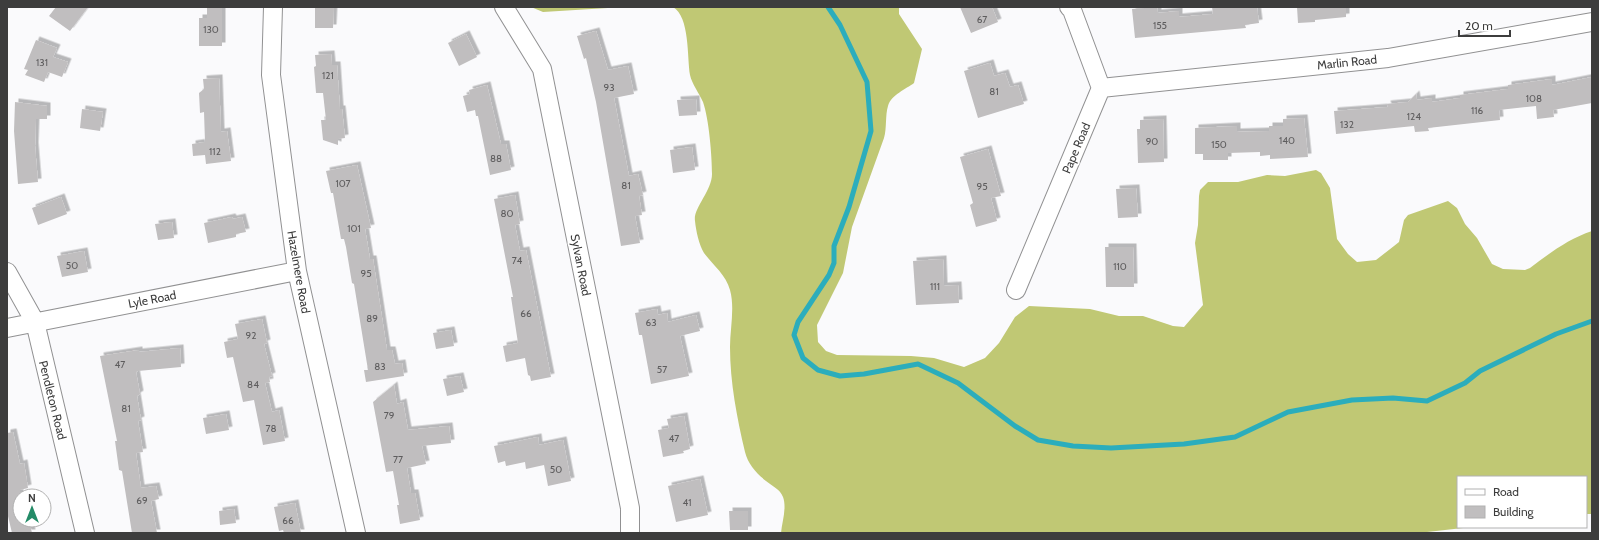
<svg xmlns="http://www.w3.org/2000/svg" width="1599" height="540" viewBox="0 0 1599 540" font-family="Cabin,sans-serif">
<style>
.forest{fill:#c0c874}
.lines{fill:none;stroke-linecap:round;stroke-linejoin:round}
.stream{stroke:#2badbc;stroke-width:5}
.building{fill:#c0bebf;filter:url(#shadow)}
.minor-casing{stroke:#919192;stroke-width:20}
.minor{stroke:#fff;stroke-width:18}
.labels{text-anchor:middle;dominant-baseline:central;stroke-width:3.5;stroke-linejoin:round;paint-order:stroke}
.number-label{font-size:10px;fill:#5e5d5e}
.street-label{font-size:12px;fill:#3d3d3d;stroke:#fff}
</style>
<defs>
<filter id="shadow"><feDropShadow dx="3.5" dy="-3.5" stdDeviation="0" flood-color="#0004"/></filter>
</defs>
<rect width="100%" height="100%" fill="#fafafc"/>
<path class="forest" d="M531,7H624L543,12Z
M673,7H899V14L922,49L914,83C906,89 891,95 888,106C885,116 887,128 884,138L852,227L843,273L817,325L818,342L826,351L837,355L911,356L934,358L964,367L985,358L999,343L1015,317L1029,306L1090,309L1119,316H1143L1173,326L1184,327L1203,305L1195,243L1198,225L1199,196L1200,190L1208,182H1238L1267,175L1285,176L1316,170L1321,173L1330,188L1337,239L1348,254L1357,262L1376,260L1394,246L1399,242L1404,220L1408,215L1448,201L1457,208L1465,224L1477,238L1492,264L1503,269L1525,270L1530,268C1550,253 1568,239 1592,231V514H1586V477H1458V527H1472L1418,533H781C782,522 787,508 783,497C780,489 772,486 766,481C756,473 748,464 745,452C737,418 730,382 730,347C730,329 735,308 730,290C726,275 713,265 704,253C699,245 696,231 695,221C693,208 712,191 712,174C712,156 709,119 703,102C699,93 692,84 690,75C687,57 690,17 673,7Z"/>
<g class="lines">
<path class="stream" d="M828,7L840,25L867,82L871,131L849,207L834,246V263L829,275L798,322L794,335L803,358L818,370L840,376L864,374L918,364L958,383L1015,426L1038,440L1073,446L1111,448L1184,444L1235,437L1288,412L1352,400L1393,398L1427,401L1465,383L1480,371L1556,334L1592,321"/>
</g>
<path class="building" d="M56,7H88L70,31L49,16Z
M207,7H222V46H199V18H207Z
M315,7H334L333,28H315Z
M960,7H992L998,22L971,33Z
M1157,7L1158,13L1179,11V17L1213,14L1212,7H1257L1259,23L1245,25L1246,28L1135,38L1132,9Z
M1297,7H1346V17L1315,20V22L1298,23Z
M596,31L608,70L628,66L634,94L614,98L629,176L638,174L643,195L639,196L642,215L635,216L640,243L621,246L596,102L586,58L584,59L577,36Z
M466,34L477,57L459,66L448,43Z
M36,40L57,48L53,57L68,62L62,77L48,72L44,82L25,75L28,70L24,69Z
M331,54L332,65H337L340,109H342L345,138L338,139V145L323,140L321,120H326L323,93H316L314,67L316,66L315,55Z
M990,63L994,76L1005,73L1010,87L1018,85L1024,104L978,118L964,71Z
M1592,77V103L1553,110L1554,117L1537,119L1536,106L1499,110L1500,120L1428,128L1429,131L1415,132L1414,126L1336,134L1334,111L1388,107L1387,104L1408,102L1416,94L1417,100L1432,98V102L1460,98V95L1508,89V85L1552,79V85Z
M219,78L221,132L227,131L231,161L206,164L205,155L193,156L192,144L205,142L204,112L200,113L199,93L204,89L203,79Z
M487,85L501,144H506L511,170L490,175L478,116H476L475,110L467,112L463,96L470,94L469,90Z
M696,99L697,115L679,116L677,100Z
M15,102L47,106V119H36L35,146L38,182L18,184L14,131Z
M82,109L103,112L100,131L80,128Z
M1304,118L1308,157L1270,159V155L1260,156V152L1228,153V160H1203V154H1195V128L1237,126V132L1269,131V126H1283V119Z
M1163,119L1164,162L1138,163L1137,129H1140V120Z
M692,147L695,170L673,173L670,150Z
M988,149L1001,196L991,198L997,221L976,227L970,205L973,203L960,157Z
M357,165L371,228L365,229L370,259H373L387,350H392L395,364L402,363L404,376L366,382L364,370H368L354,284L352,283L346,247L344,239H341L333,193H331L326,171Z
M1136,188L1138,217L1118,218L1116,189Z
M515,195L520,224L515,225L520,251L526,250L551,377L531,381L530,376L528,375L525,358L506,362L503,346L518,343L511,297H513L494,199Z
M61,197L67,214L38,225L32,208Z
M232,217L233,219L242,217L246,232L236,234V237L208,243L204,223Z
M172,222L174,238L158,240L155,224Z
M1105,247H1133L1134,287H1106Z
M84,251L88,272L62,277L57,256Z
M943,259L944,286L958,285L959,303L916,305L913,261Z
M657,309L658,315L667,313L668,322L696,315L700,331L680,336L689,376L651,384L642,335H639L635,313Z
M262,319L267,343L264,344L272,376L269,377L270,382L265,383L272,412L279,410L285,441L263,445L254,400L243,402L233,357L227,358L224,342L238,339L235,324Z
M451,330L454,346L436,349L433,333Z
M180,348L181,367L138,371L136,372L140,394L137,396L141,420L138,421L143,452L136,453L141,488L156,486L159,499L151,501L157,533H132L122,471L119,470L115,441H117L100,356L139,350V352Z
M460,376L464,392L447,396L443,379Z
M394,385L397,404L403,402L408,430L449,426L451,443L422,446L426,464L407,468L411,493H415L420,520L400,524L397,505H399L393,471L386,472L373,402Z
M226,414L229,430L206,434L203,418Z
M684,416L690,449L683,451L684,453L663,457L658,430L669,428L667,419Z
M13,432L20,464L24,463L28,488L20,490V520H29L32,533H12L7,512V433Z
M538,437L539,445L563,440L571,481L548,486L544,465L526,469L525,462L506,466L505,461L498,463L494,446Z
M700,479L708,515L676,522L668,486Z
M295,503L301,533H284L283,530L279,531L274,507Z
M234,509L236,523L220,525L219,511Z
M729,511H748V530H730Z"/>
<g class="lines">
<defs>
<path id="minor" d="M273,7L271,75L297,271L356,533
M504,7L542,69L630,508V533
M1101,88L1388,58L1592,22
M7,272L35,322L85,533
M1016,290L1101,88L1072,10L1069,7
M7,328L297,271"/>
</defs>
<use href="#minor" class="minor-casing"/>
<use href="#minor" class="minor"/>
</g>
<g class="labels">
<g class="number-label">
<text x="982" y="19">67</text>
<text x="1160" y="25">155</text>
<text x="211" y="29">130</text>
<text x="42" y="62">131</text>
<text x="328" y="75">121</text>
<text x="609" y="87">93</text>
<text x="994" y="91">81</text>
<text x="1534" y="98">108</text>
<text x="1477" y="110">116</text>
<text x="1414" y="116">124</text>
<text x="1347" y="124">132</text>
<text x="1287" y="140">140</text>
<text x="1152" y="141">90</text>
<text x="1219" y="144">150</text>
<text x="215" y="151">112</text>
<text x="496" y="158">88</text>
<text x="343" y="183">107</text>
<text x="626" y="185">81</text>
<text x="982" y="186">95</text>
<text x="507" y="213">80</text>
<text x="354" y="228">101</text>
<text x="517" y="260">74</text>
<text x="72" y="265">50</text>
<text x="1120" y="266">110</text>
<text x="366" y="273">95</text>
<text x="935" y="286">111</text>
<text x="526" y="313">66</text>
<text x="372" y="318">89</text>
<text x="651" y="322">63</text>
<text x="251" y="335">92</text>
<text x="120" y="364">47</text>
<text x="380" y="366">83</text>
<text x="662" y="369">57</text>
<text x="253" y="384">84</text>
<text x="126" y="408">81</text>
<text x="389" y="415">79</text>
<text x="271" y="428">78</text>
<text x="674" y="438">47</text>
<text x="398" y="459">77</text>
<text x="556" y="469">50</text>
<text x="142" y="500">69</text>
<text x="687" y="502">41</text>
<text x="288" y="520">66</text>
</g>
<g class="street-label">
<text transform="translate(1347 62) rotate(-6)">Marlin Road</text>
<text transform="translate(1076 148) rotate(-67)">Pape Road</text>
<text transform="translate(581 265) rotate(79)">Sylvan Road</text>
<text transform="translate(299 272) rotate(80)">Hazelmere Road</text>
<text transform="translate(152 299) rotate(-11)">Lyle Road</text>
<text transform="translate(53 400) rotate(76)">Pendleton Road</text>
</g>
</g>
<rect width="1599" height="540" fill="none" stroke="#3d3d3d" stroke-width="16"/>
<rect x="1457" y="476" width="130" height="52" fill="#ffffff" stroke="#b1b1b1"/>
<rect x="1465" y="489" width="20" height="6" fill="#ffffff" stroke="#b1b1b1"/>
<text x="1493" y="496" font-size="12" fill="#3d3d3d">Road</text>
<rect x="1465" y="506" width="20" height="12" fill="#c0bebf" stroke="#b1b1b1"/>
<text x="1493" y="516" font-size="12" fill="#3d3d3d">Building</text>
<g transform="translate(32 508)"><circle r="19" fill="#ffffff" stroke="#b1b1b1"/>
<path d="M0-3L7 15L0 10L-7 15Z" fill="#238b67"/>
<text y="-6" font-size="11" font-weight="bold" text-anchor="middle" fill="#3d3d3d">N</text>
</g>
<path d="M1459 30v6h51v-6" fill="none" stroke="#3d3d3d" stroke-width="2"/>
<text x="1465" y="30" font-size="12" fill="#3d3d3d" stroke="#ffffff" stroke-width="3" paint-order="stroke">20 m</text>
</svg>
